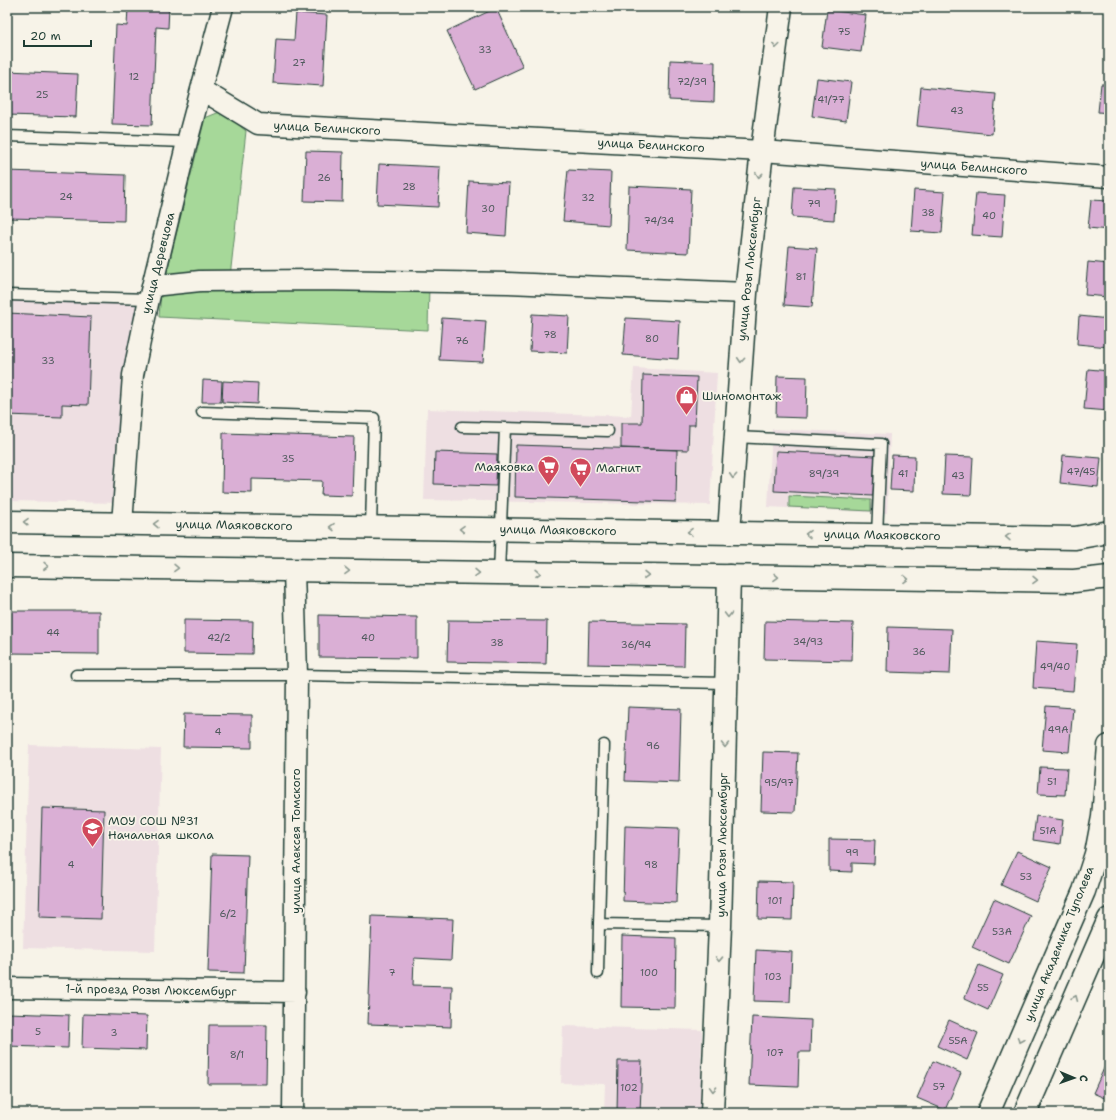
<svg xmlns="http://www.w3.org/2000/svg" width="1116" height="1120" viewBox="0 0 1116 1120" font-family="'Shantell Sans',sans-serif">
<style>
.built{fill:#eedfe2}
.green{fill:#a6d899;stroke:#628a66}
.building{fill:#daafd5;stroke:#1f3d34}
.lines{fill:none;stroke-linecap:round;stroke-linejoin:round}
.lane-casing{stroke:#1f3d34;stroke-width:13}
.street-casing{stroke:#1f3d34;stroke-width:23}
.secondary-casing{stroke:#1f3d34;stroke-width:25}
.primary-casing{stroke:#1f3d34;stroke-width:25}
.lane{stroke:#f7f3e8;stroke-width:10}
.street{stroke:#f7f3e8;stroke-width:20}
.secondary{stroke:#f7f3e8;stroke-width:22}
.primary{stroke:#f7f3e8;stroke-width:22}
.oneway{stroke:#8b988e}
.labels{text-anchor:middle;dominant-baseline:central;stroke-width:3.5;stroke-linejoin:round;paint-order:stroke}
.number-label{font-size:10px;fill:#4e5a5c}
.street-label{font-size:12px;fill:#1f3d34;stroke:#f7f3e8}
.poi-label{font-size:12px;fill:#1f3d34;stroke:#f7f3e8;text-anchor:start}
</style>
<rect width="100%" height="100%" fill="#f7f3e8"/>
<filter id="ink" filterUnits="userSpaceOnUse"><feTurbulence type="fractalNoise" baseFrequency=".025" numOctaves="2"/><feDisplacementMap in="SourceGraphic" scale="8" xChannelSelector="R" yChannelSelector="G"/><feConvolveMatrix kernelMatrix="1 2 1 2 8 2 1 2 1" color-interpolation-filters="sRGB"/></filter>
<g filter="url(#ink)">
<path class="built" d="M7,295L149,299L123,503L7,501Z
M634,368L717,373L710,505L424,500L427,409L631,416Z
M772,429L890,434L887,513L768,507Z
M29,745L161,749L155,951L23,948Z
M563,1026L702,1030L700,1113H604L605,1084L561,1083Z"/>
<path class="green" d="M222,111L246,131L230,277L165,280L205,118Z
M201,285H429L428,330L159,317L161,292Z
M789,496L871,500V511L789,507Z"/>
<path class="building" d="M128,7H169L168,28L156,27L152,125L112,124L116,25L127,26Z
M496,8L523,67L475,89L447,31Z
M827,10L866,15L861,52L822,47Z
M296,13L327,15L323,86L273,83L276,39L294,40Z
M670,60L715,62L714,102L669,100Z
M7,71L78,74L76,117L7,115Z
M817,78L851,82L846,121L812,116Z
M1101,84H1109V113L1098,112Z
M921,87L996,94L992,134L917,126Z
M306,151L343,152L342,202L304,201Z
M379,164L440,167L438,207L377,204Z
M568,170L611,172L609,225L563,221Z
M7,171L125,175L124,221L7,218Z
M469,181L509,183L506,236L466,233Z
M629,186L691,189L688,253L627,250Z
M794,187L836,189L834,220L792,217Z
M914,190L945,192L942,233L911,231Z
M976,193L1005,195L1002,237L972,235Z
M1091,200L1109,201V230L1088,228Z
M789,246L817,248L812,307L784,305Z
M1088,262L1109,264V297L1085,295Z
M7,313L91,317L88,405L62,404V417L7,415Z
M532,314L569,316L567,353L530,351Z
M1079,316L1109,319V347L1077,344Z
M442,318L486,321L483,362L439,360Z
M626,318L680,321L678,359L623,355Z
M1088,369L1109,371V411L1084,409Z
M643,375L697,377L695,425H689L688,450L621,448V423H642Z
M777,376L807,377L806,418L776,417Z
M203,380L222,381L221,402H202Z
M223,381L258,383L257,404L222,402Z
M223,433L354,437L352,496L321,495L322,481L252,479V493L222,492Z
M516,445L677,450L676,502L515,497Z
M776,451L875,456L873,496L774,491Z
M435,452L497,454L496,486L434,484Z
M892,455L915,456L914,491L890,490Z
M1063,455L1101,458L1098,487L1060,483Z
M945,456L973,457L971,495L943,494Z
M7,611H99V654L7,653Z
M319,615L417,617V658L319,657Z
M184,620L253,621L252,654L184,653Z
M448,620L547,621L546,664L447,662Z
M765,621L853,623L852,661L764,659Z
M589,622L685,624L684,666L588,664Z
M888,627L952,629L950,674L887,672Z
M1036,641L1077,644L1073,691L1033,688Z
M1046,706L1073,708L1069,752L1042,750Z
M628,707L681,709L679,783L625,781Z
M184,714L252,715V748L183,747Z
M763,752L798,753L795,812L761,811Z
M1040,767L1067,768L1065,795L1038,794Z
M42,808L104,810L101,919L39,917Z
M1036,816L1063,820L1060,844L1033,840Z
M625,826L679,828L676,903L623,901Z
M829,839L875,840L874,864L852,863V872L829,871Z
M1017,851L1052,867L1036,901L1001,885Z
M212,854L248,855L244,973L208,972Z
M759,881L793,882L792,920L758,919Z
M994,899L1031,916L1009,964L972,947Z
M372,916L453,919L451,960L414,958L413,985L452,986L451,1027L368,1024Z
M622,936L676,938L675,1008L621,1007Z
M756,950L792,952L790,1002L754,1001Z
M979,965L1003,975L988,1010L964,999Z
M7,1013L69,1015L68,1048L7,1046Z
M83,1014L147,1016L146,1050L82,1048Z
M752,1017L811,1020L810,1052H799L798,1087L749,1085Z
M949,1020L978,1033L967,1060L937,1046Z
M209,1025H267L266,1084H208Z
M1109,1057V1100L1093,1093Z
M618,1061H642L640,1113H617Z
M933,1061L961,1073L945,1110L917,1098Z"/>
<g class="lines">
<defs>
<path id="lane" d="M7,136L187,142
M7,295L149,299
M202,412L374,418L371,527
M462,427L505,428
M735,437L881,444L877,535
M499,573L505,428L608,431
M76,675H297L726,683
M604,745L599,924L720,926
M598,973L599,924"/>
<path id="street" d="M202,90L258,124L762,151L1109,177
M152,286L200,281L319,280L508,283L746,293
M122,524L133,375L149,299L187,142L223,7
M7,988L295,992
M293,1113L297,675L294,570"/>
<path id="secondary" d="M729,533L746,293L762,151L781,7
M712,1113L720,926L729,576"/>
<path id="primary" d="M7,522L1075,538L1109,532
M7,566L1074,581L1109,577
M988,1113L1084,891L1096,854L1103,817L1109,746
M1025,1113L1109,919"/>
</defs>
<use href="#lane" class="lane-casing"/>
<use href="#street" class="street-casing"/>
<use href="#secondary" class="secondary-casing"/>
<use href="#primary" class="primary-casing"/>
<use href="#lane" class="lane"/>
<use href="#street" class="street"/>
<use href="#secondary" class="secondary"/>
<use href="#primary" class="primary"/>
</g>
<defs><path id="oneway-chevron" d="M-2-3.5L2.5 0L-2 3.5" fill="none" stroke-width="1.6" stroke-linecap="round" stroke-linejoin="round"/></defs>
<g class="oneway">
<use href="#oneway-chevron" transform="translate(776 46) rotate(98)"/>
<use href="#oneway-chevron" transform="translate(759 175) rotate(96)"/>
<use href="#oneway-chevron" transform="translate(741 360) rotate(94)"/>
<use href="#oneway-chevron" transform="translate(733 476) rotate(94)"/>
<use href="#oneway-chevron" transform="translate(26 522) rotate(-179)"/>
<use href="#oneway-chevron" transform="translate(156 524) rotate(-179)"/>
<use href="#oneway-chevron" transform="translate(332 527) rotate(-179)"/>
<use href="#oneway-chevron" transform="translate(462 529) rotate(-179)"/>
<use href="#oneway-chevron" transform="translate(690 532) rotate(-179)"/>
<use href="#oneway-chevron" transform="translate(808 534) rotate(-179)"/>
<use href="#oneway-chevron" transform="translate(1008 537) rotate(-179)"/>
<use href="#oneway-chevron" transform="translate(46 566) rotate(1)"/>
<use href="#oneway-chevron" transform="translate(176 568) rotate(1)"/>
<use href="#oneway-chevron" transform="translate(347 571) rotate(1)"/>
<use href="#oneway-chevron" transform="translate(477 573) rotate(1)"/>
<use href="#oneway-chevron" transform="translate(538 573) rotate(1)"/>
<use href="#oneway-chevron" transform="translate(646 575) rotate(1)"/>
<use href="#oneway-chevron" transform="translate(776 577) rotate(1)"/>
<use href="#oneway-chevron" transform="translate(906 579) rotate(1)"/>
<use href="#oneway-chevron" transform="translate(1035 580) rotate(1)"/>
<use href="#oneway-chevron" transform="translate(728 615) rotate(91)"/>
<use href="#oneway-chevron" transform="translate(725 745) rotate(91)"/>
<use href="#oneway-chevron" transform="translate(719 959) rotate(92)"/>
<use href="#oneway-chevron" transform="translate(1075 998) rotate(-67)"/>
<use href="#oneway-chevron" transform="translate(1020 1040) rotate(113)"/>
<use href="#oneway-chevron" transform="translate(713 1089) rotate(92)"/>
</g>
</g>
<defs>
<symbol id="shop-pin" viewBox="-11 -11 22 30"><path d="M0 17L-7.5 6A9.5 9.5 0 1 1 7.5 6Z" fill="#d1495b" stroke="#f7f3e8"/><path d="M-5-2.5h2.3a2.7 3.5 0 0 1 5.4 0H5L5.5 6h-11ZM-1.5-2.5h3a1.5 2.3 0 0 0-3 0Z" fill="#fff"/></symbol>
<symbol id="supermarket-pin" viewBox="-11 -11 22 30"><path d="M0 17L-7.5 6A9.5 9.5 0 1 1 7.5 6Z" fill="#d1495b" stroke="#f7f3e8"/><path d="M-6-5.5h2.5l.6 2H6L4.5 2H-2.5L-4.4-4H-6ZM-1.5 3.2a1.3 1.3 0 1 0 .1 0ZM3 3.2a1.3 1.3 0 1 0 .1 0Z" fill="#fff"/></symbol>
<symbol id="school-pin" viewBox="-11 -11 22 30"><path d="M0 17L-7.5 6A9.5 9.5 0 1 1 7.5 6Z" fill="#d1495b" stroke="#f7f3e8"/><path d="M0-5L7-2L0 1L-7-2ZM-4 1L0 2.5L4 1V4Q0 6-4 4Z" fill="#fff"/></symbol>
</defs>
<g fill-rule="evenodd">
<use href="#shop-pin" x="674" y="384" width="25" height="34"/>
<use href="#supermarket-pin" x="536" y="454" width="25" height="34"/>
<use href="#supermarket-pin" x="568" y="456" width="25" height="34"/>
<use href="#school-pin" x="80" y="816" width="25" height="34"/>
</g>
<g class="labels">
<g class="number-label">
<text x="844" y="31">75</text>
<text x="485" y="49">33</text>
<text x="299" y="62">27</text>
<text x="134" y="76">12</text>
<text x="692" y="81">72/39</text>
<text x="42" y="94">25</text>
<text x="831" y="99">41/77</text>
<text x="957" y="110">43</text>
<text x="324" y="177">26</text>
<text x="409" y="186">28</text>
<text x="66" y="196">24</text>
<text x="588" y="197">32</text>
<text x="814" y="203">79</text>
<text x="488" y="208">30</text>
<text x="928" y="212">38</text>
<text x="989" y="215">40</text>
<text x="659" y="220">74/34</text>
<text x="801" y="276">81</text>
<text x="550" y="334">78</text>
<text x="652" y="338">80</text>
<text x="462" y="340">76</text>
<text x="48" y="360">33</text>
<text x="288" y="458">35</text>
<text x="1081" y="471">47/45</text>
<text x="824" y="473">89/39</text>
<text x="903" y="473">41</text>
<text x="958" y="475">43</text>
<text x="53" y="632">44</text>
<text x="219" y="637">42/2</text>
<text x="368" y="637">40</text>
<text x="808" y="641">34/93</text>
<text x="497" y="642">38</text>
<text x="636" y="644">36/94</text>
<text x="919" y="651">36</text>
<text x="1055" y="666">49/40</text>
<text x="1058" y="729">49А</text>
<text x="218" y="731">4</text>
<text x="653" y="745">96</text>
<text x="1052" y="781">51</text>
<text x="779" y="782">95/97</text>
<text x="1048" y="830">51А</text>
<text x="852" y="852">99</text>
<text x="71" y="864">4</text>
<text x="651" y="864">98</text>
<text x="1026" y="876">53</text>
<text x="775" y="900">101</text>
<text x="228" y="913">6/2</text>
<text x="1002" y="931">53А</text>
<text x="392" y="972">7</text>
<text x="649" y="972">100</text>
<text x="773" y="976">103</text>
<text x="983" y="987">55</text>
<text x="38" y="1031">5</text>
<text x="114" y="1032">3</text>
<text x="958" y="1040">55А</text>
<text x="775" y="1052">107</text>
<text x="237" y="1054">8/1</text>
<text x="939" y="1086">57</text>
<text x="629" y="1087">102</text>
</g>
<g class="street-label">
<text transform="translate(327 128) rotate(3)">улица Белинского</text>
<text transform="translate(651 145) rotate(3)">улица Белинского</text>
<text transform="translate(974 167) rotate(4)">улица Белинского</text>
<text transform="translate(158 263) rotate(-76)">улица Деревцова</text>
<text transform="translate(749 269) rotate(-84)">улица Розы Люксембург</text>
<text transform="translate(234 525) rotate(1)">улица Маяковского</text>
<text transform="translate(558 530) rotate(1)">улица Маяковского</text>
<text transform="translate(882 535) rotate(1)">улица Маяковского</text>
<text transform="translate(296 841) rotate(-90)">улица Алексея Томского</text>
<text transform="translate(722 845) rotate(-89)">улица Розы Люксембург</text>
<text transform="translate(1059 944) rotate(-68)">улица Академика Туполева</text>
<text transform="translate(151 990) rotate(1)">1-й проезд Розы Люксембург</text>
</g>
<g class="poi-label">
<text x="702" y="396">Шиномонтаж</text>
<text x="534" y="467" text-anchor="end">Маяковка</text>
<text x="596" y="468">Магнит</text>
<text x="108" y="821">МОУ СОШ №31<tspan x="108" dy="14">Начальная школа</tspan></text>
</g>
</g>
<rect width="1116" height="1120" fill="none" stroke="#f7f3e8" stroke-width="24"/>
<rect x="12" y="12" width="1092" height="1096" fill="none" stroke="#1f3d34" stroke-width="1.5" filter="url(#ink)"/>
<g transform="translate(1074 1078) rotate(92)" stroke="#f7f3e8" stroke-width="3" paint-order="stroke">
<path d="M0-3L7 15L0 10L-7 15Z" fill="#1f3d34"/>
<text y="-6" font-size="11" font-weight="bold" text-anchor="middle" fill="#1f3d34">С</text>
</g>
<path d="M24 40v6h67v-6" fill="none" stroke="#1f3d34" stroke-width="2"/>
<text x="30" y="40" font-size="12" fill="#1f3d34" stroke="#f7f3e8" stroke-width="3" paint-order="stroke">20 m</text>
</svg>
